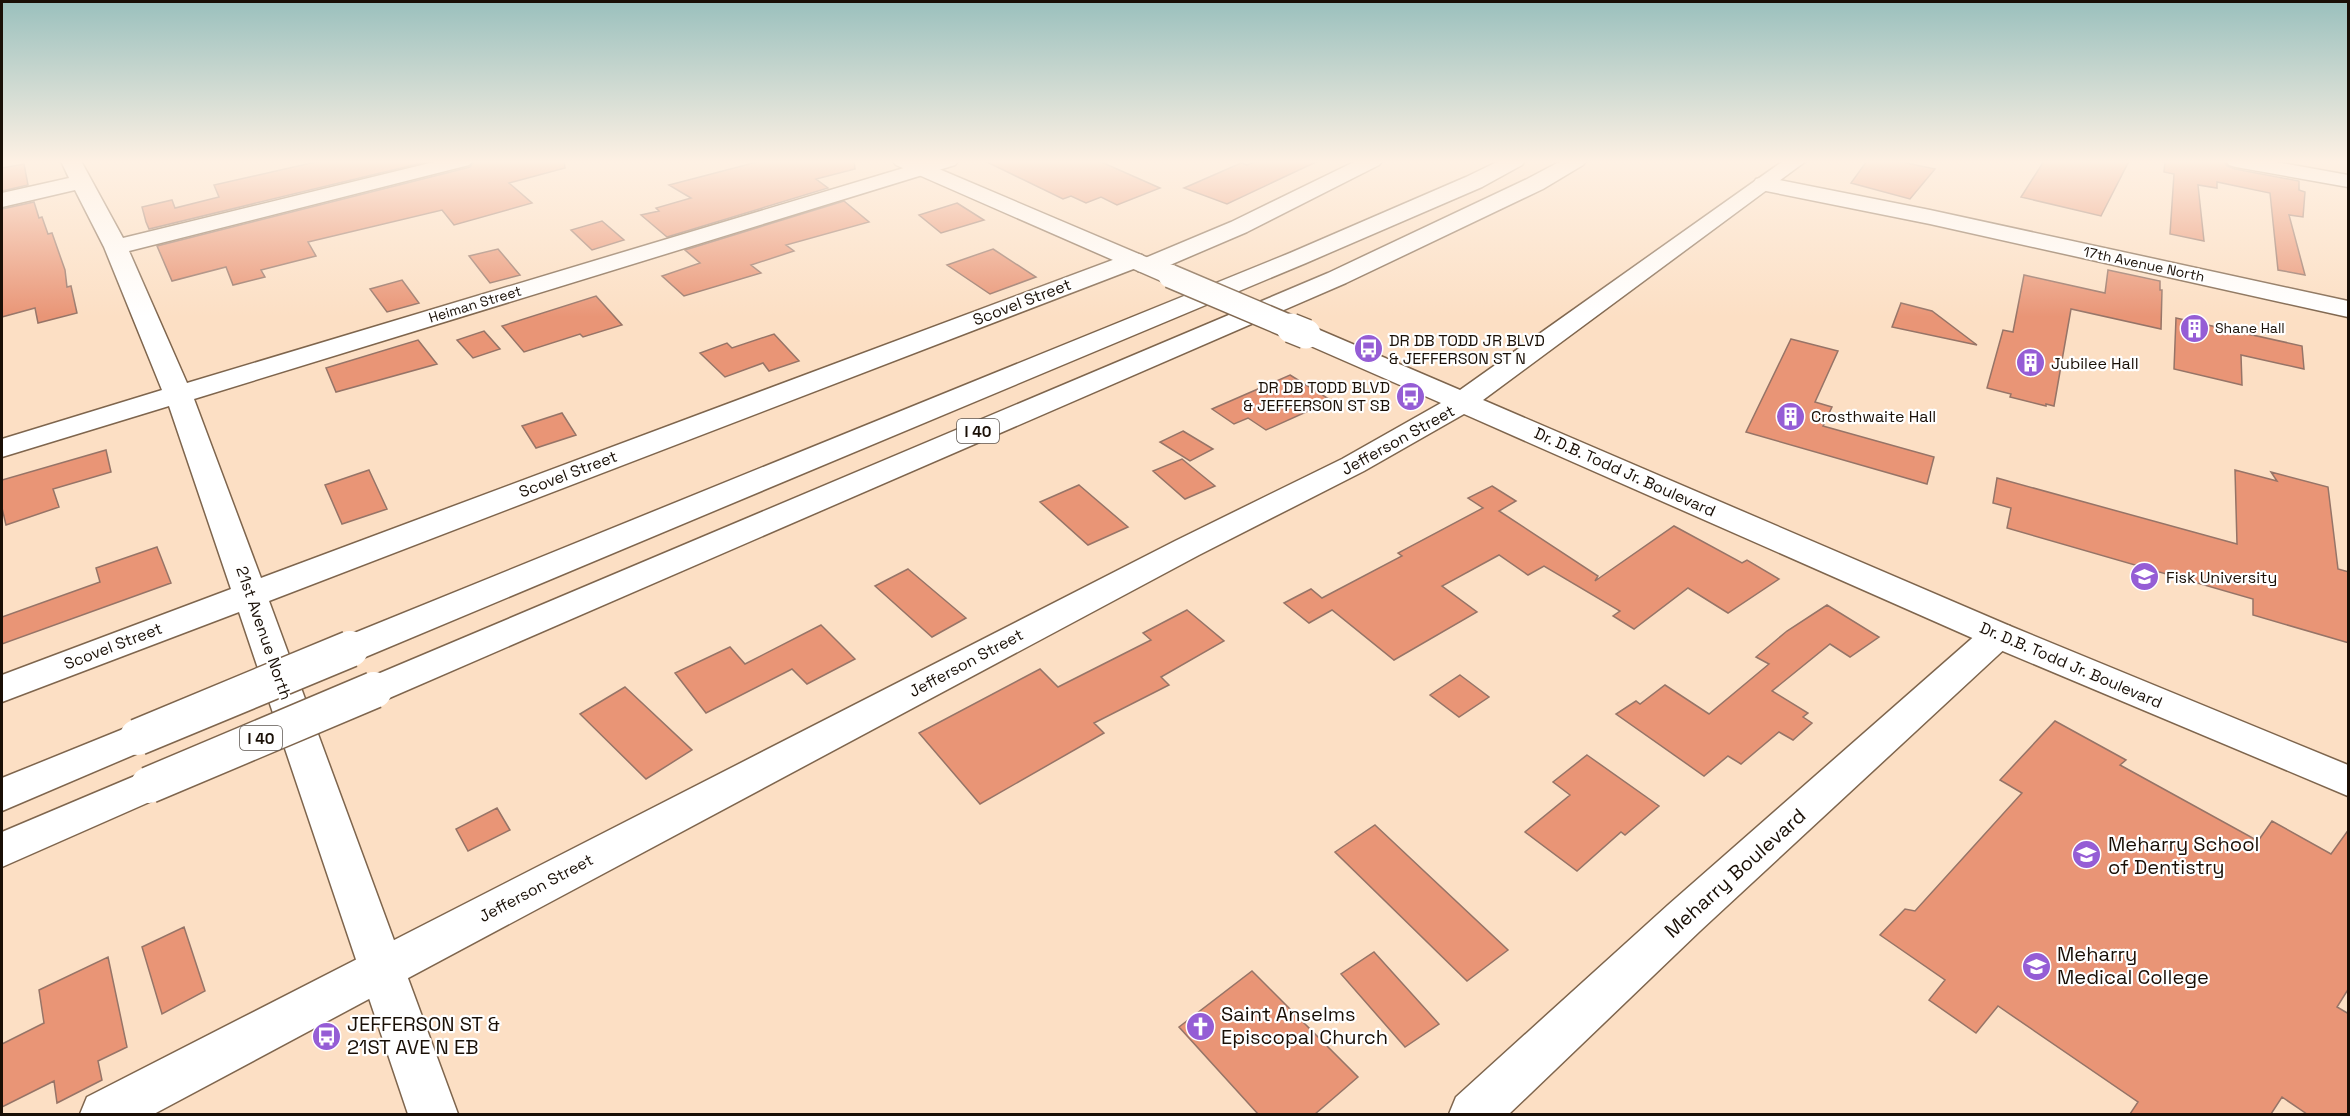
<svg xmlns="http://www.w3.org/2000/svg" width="2350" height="1116" viewBox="0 0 2350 1116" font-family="'Space Grotesk',sans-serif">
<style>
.building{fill:#e99576;stroke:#967467;stroke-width:1.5}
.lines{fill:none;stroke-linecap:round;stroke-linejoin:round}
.minor-casing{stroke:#7e654d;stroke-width:3}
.major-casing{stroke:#7e654d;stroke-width:3}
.highway-casing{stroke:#7e654d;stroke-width:3}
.minor{fill:#fff;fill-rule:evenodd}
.major{fill:#fff;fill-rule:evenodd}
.highway{fill:#fff;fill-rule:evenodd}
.major-bridge-far1-casing{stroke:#7e654d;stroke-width:26;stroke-linecap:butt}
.major-bridge-casing{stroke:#7e654d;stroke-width:32;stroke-linecap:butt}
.highway-bridge-casing{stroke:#7e654d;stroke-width:39;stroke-linecap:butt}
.major-bridge-far1{stroke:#fff;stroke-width:23}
.major-bridge{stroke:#fff;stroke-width:29}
.highway-bridge{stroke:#fff;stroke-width:36}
.labels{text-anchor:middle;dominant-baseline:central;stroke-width:4.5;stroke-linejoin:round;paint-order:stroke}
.far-street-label{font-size:14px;fill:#190f06;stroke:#fff}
.far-poi-label{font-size:14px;fill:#190f06;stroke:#fff;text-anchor:start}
.shield{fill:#fff;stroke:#5e5751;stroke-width:1.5}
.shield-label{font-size:15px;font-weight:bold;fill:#190f06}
.street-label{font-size:16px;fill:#190f06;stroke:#fff}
.poi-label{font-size:16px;fill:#190f06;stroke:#fff;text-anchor:start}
.near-poi-label{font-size:20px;fill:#190f06;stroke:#fff;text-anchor:start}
.near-street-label{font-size:20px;fill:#190f06;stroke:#fff}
</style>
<rect width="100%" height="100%" fill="#fcdfc4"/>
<path class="building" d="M320,161H430L149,229L146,222L142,207L172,200L175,208L219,197L214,185Z
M474,161H564L565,168L509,183L532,203L454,225L442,210L308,242L316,256L261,270L265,277L233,285L226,267L172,281L157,246L470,167Z
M761,161H854L855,169L816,179L828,188L667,237L641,215L659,211L656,208L691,198L669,185Z
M985,161H1099L1160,188L1117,205L1101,197L1086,203L1071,196L1063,199Z
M1257,161H1318L1227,204L1184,188L1241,163L1247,165Z
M1867,161H1897L1935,169L1910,199L1851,183Z
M2044,161H2129L2101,216L2021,197Z
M2165,161H2224L2227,166L2235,169L2299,181V190L2305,192L2303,217L2289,215L2305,275L2278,270L2270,193L2217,182V188L2198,185L2204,241L2170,234L2174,174L2164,172Z
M24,164L28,185L2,191V168Z
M844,201L869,222L786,245L794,251L751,265L761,273L684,296L662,276L700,263L685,250Z
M34,202L39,218L42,217L48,234L52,233L65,270L67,287L71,286L77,313L38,323L35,308L2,317V209Z
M957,203L984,220L941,233L919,215Z
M602,221L624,240L592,250L571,230Z
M498,249L520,275L490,283L469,256Z
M993,249L1036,277L990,294L947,265Z
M2108,270L2160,281V290H2162L2161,329L2071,309L2054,406L2046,404V406L2010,397L2011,394L1987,388L2003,330L2013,332L2024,275L2105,293Z
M402,280L419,303L387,312L370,289Z
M596,296L622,325L583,337L580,334L524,352L502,326Z
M1901,303L1932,311L1977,345L1892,327Z
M2176,318L2302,346L2304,369L2241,355L2242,385L2174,369Z
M484,331L500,349L473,358L457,340Z
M774,334L799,361L769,371L763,363L725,377L700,353L727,343L732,348Z
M1791,339L1838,351L1815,402L1832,407L1823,426L1934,457L1927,484L1746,432Z
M418,340L437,364L336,392L326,368Z
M1290,375L1329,399L1323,401L1326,403L1266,430L1248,418L1234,424L1212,409Z
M562,413L576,435L536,448L522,426Z
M1183,431L1213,449L1190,461L1160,442Z
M106,450L111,472L53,489L59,507L6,525L2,508V480Z
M1182,459L1215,486L1185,499L1153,471Z
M369,470L387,509L342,524L325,485Z
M2235,470L2277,481L2271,472L2328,487L2338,569L2349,572V643L2253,615V599L2007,528L2011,508L1993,503L1997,478L2237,544Z
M1079,485L1128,527L1088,545L1040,502Z
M1492,486L1516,501L1499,511L1598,576L1595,581L1674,526L1742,563L1747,560L1779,579L1728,613L1688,588L1634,629L1613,616L1620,611L1544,566L1528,575L1499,555L1442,586L1477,612L1394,660L1332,610L1309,623L1284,603L1311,589L1322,598L1402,556L1398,553L1483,508L1468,498Z
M157,547L171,583L2,644V617L100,582L96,568Z
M908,569L966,618L932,637L875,586Z
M1827,605L1879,637L1850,657L1830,644L1772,691L1808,713L1803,717L1812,723L1793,740L1779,732L1741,764L1728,756L1704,776L1616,714L1636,701L1640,704L1665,685L1709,714L1769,664L1756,657L1787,631Z
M1187,610L1224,641L1161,677L1169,685L1094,723L1104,733L980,804L919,733L1040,669L1058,687L1151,640L1143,633Z
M821,625L855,659L807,684L792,669L706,713L675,673L730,647L745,664Z
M1460,675L1489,697L1459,717L1430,695Z
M625,687L692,750L646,779L580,714Z
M2055,721L2126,760L2120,765L2258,841L2272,821L2331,854L2349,829V988L2337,1007L2349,1014V1114H2307L2282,1097L2271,1114H2130L2138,1102L1998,1006L1976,1033L1929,1000L1945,980L1880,935L1905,909L1915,911L2022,793L2000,780Z
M1587,755L1659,806L1625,835L1621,832L1577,871L1525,832L1570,795L1553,782Z
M497,808L510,830L468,851L456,829Z
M1375,825L1508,950L1467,981L1335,852Z
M184,927L205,991L162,1014L142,947Z
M1374,952L1439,1024L1405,1047L1341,974Z
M108,957L127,1047L98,1061L102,1080L57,1103L54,1081L2,1107V1044L44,1023L39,990Z
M1252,971L1358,1077L1315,1114H1258L1179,1027Z"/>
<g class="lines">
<defs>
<path id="minor" d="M61,161H81L123,238L438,161H472L469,165L129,251L187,383L927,161H958L955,165L194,399L261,578L1126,255L1134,253L1142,255L1145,258L1231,222L1356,161H1382L1379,165L1247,232L1156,271L1147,273L1138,271L1136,268L269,601L458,1114H408L239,612L2,702V675L231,589L169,406L2,457V439L162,390L104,247L75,190L2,207V193L69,178Z
M2226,161H2270L2348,175V187L2236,167L2229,165Z
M1764,177L1930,210L2348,301V317L1930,224L1756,189L1753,184L1756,179Z
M1998,623L2010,626L2016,635L2010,644L1700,931L1509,1114H1449L1456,1097L1668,905L1986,626Z"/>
<path id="major" d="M893,161H920L1179,271L1182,276L1179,281L1170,283L1161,281L896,165Z
M1783,161H1806L1483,400L2010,626L2348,765V796L1986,644L1464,414L1364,471L1199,555L154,1114H80L87,1097L1175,541L1342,459L1441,403L1297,340L1293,334L1297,328L1306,326L1315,328L1460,390Z"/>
<path id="highway" d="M1499,161H1525L1522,165L1482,187L1306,263L363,658L350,661L337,658L332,649L337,640L1290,253L1466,177Z
M1561,161H1586L1583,165L1543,189L1346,283L387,699L374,703L361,699L356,690L361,681L1328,273L1527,179Z
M138,723L152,727L157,737L152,747L2,811V778Z
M149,770L163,774L169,785L163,796L2,867V832Z"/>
</defs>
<use href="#minor" class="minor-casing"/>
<use href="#major" class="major-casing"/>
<use href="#highway" class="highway-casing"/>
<use href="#minor" class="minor"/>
<use href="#major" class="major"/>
<use href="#highway" class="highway"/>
<defs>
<path id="major-bridge-far1" d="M1170,276L1295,329"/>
<path id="major-bridge" d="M1291,328L1306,334"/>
<path id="highway-bridge" d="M138,737L350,649
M149,785L374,690"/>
</defs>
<use href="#major-bridge-far1" class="major-bridge-far1-casing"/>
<use href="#major-bridge" class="major-bridge-casing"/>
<use href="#highway-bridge" class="highway-bridge-casing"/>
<use href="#major-bridge-far1" class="major-bridge-far1"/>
<use href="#major-bridge" class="major-bridge"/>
<use href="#highway-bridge" class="highway-bridge"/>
</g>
<linearGradient id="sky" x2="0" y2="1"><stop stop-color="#9ac0bd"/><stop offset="0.51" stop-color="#fef1e4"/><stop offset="1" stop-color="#fef1e4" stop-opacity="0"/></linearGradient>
<rect width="2350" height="317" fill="url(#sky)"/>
<defs>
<symbol id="building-disc" viewBox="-11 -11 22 22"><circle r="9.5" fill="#955dd5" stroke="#fff"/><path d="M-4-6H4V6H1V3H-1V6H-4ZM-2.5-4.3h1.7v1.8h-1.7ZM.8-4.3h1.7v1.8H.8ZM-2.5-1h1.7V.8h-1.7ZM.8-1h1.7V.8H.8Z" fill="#fff"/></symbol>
<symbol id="bus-disc" viewBox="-11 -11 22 22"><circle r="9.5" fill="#955dd5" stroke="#fff"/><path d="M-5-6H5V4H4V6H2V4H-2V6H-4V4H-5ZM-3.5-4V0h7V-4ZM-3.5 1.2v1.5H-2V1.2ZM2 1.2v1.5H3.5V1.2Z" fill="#fff"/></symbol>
<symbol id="university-disc" viewBox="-11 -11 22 22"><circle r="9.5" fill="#955dd5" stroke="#fff"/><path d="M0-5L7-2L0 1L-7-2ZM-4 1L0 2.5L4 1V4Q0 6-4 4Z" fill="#fff"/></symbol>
<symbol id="church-disc" viewBox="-11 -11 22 22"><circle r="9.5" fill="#955dd5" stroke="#fff"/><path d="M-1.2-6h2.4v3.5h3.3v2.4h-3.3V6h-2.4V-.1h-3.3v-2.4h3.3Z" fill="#fff"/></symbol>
</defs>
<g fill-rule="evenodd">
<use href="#building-disc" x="2178" y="312" width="33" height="33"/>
<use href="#bus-disc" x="1352" y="332" width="33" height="33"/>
<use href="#building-disc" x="2014" y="346" width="33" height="33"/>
<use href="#bus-disc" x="1394" y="380" width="33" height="33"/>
<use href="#building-disc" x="1774" y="400" width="33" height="33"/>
<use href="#university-disc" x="2128" y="560" width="33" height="33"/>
<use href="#university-disc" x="2070" y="838" width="33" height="33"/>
<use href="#university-disc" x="2020" y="950" width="33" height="33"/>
<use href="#church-disc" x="1184" y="1010" width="33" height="33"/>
<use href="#bus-disc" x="310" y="1020" width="33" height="33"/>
</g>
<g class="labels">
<g class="far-street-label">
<text transform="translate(2144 264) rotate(12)">17th Avenue North</text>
<text transform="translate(475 304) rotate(-17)">Heiman Street</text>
</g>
<g class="far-poi-label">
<text x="2215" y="328">Shane Hall</text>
</g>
<g class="shield">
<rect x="957" y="419" width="42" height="24" rx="4.5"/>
<rect x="240" y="726" width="42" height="24" rx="4.5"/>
</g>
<g class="shield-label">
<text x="978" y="431">I 40</text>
<text x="261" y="738">I 40</text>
</g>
<g class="street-label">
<text transform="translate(1022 302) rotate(-21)">Scovel Street</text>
<text transform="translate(1398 440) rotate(-29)">Jefferson Street</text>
<text transform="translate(1625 472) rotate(24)">Dr. D.B. Todd Jr. Boulevard</text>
<text transform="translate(568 474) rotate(-21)">Scovel Street</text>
<text transform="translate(264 633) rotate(71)">21st Avenue North</text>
<text transform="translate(113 646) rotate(-21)">Scovel Street</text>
<text transform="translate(966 663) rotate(-28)">Jefferson Street</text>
<text transform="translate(2071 665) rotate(23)">Dr. D.B. Todd Jr. Boulevard</text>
<text transform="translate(536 888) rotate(-28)">Jefferson Street</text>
</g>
<g class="poi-label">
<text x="1389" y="340">DR DB TODD JR BLVD<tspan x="1389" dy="18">&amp; JEFFERSON ST N</tspan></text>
<text x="2051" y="363">Jubilee Hall</text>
<text x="1390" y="387" text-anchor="end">DR DB TODD BLVD<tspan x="1390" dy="18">&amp; JEFFERSON ST SB</tspan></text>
<text x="1811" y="416">Crosthwaite Hall</text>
<text x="2166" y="577">Fisk University</text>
</g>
<g class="near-poi-label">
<text x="2108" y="844">Meharry School<tspan x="2108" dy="23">of Dentistry</tspan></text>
<text x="2057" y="954">Meharry<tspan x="2057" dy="23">Medical College</tspan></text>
<text x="1221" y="1014">Saint Anselms<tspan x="1221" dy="23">Episcopal Church</tspan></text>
<text x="347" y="1024">JEFFERSON ST &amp;<tspan x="347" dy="23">21ST AVE N EB</tspan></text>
</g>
<g class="near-street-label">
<text transform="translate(1735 873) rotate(-42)">Meharry Boulevard</text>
</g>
</g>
<rect width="2350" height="1116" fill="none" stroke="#190f06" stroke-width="6"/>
</svg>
